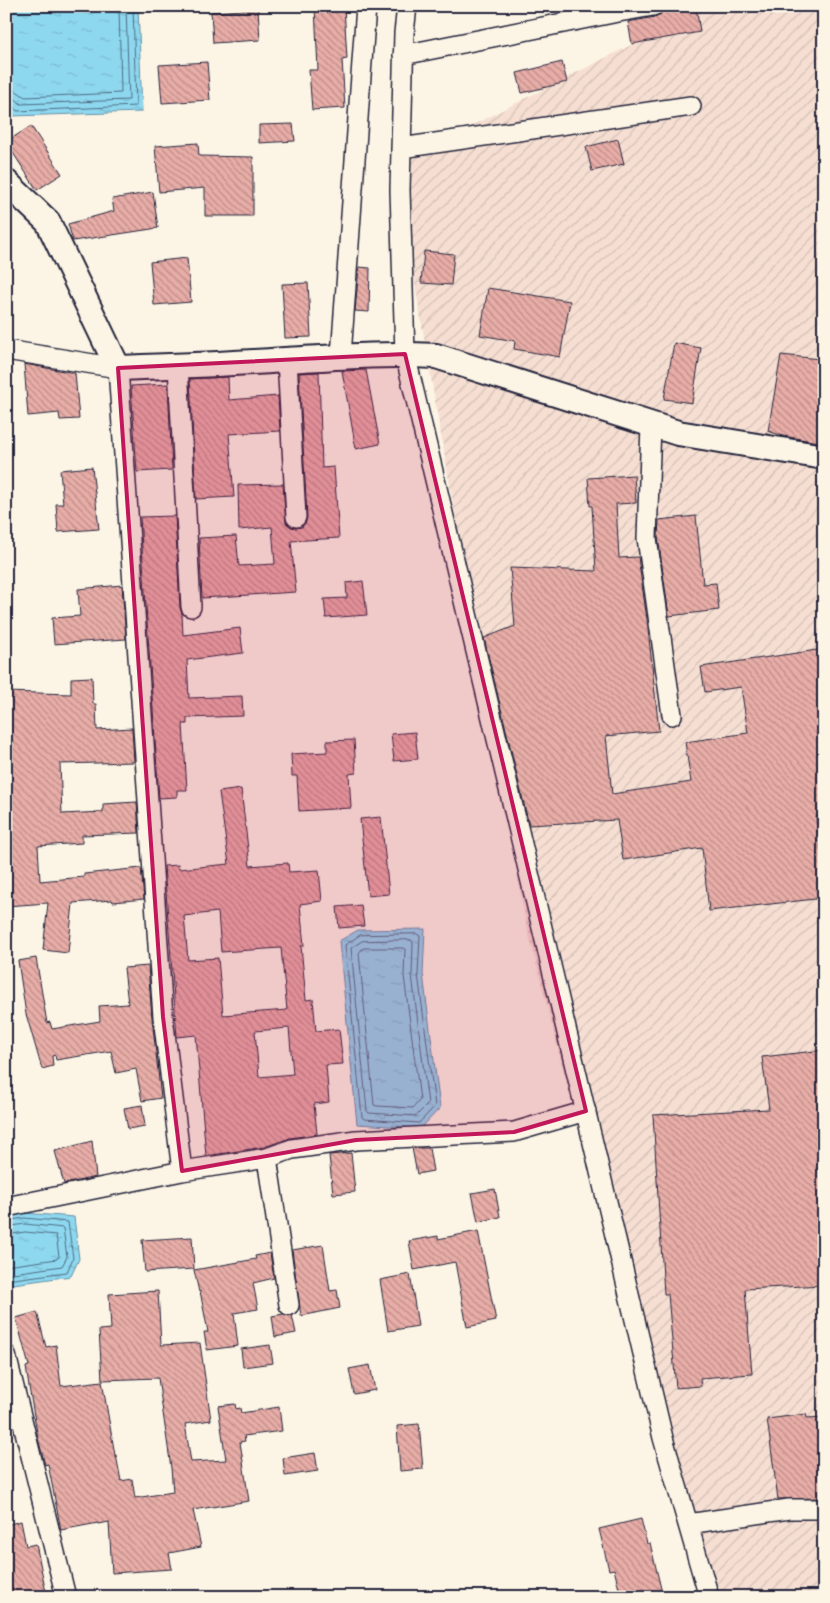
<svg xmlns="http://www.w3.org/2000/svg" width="830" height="1603" viewBox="0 0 830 1603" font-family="Caveat,sans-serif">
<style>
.industrial{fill:url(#industrial-furrows)}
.water{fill:url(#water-ripples);stroke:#638fa7}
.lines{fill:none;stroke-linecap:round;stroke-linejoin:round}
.shore{stroke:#4d6b83;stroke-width:1}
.building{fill:url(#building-back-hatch);stroke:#22223b;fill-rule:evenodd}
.minor-casing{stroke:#22223b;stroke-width:22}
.tertiary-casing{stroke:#22223b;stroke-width:28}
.minor{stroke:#fcf5e5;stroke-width:19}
.tertiary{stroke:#fcf5e5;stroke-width:24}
.marked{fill:#c2185b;fill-opacity:0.2;stroke:#c2185b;stroke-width:4;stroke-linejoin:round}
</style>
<defs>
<pattern id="industrial-furrows" width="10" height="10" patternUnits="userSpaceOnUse" patternTransform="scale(1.25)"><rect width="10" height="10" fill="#f6dfd2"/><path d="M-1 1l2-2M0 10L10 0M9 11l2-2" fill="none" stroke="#d3bfb5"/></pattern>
<pattern id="water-ripples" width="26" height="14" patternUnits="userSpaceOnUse" patternTransform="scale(1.25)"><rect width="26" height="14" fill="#8ed8ef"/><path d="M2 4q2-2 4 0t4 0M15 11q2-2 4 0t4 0" fill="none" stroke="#7ab9ce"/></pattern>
<pattern id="building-back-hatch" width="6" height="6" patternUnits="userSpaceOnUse" patternTransform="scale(1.25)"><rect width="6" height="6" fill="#e8ada7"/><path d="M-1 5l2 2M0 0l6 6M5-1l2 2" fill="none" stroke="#bc8c89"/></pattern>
</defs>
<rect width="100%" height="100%" fill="#fcf5e5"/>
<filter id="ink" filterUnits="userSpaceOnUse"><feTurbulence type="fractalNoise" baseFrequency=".02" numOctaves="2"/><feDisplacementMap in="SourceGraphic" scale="10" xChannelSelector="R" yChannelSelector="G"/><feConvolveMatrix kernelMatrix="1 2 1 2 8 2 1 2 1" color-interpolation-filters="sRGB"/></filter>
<g filter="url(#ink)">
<path class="industrial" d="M708,6H824V1597H698L526,923L394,165Z"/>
<path class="water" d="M6,6H138L142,112L12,116L6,101Z
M425,929L423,974L440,1108L421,1128L357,1124L339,941L358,930Z
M24,1213L74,1217L79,1259L71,1276L6,1285V1216Z"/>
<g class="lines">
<path class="shore" d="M6,89L15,90L25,97L121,93L119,6
M6,96L13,97L21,104L129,100L126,6
M6,102L11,104L17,111L136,106L133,6
M417,934L420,936L418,974L435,1106L419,1123L364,1119L362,1117L345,945L360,935Z
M411,940L413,943L412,975L428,1104L416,1116L369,1113L367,1111L351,948L362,941Z
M364,948H403L405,949L404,976L420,1100L413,1108L377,1106L374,1105L359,953Z
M6,1221L24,1218L68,1222L73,1258L67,1272L6,1280
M6,1227L25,1224L63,1228L67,1257L62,1266L6,1274
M6,1235L25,1232L56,1235L59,1256L57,1259L6,1266"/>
</g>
<path class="building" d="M344,6L347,59L342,60L345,108L312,110L309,70H318L315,7Z
M664,6H696L700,32L632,44L628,22L655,17L661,14Z
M258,9L260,40L213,43L211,12Z
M207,62L210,100L162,103L159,65Z
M562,62L567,82L522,93L517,73Z
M293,124L295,141L259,143V125Z
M31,126L62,174L37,190L6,142Z
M618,139L624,164L592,171L586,147Z
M198,143L199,156L253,157V216H205V188L159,192L155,146Z
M153,192L158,228L73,241L68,224L114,211L112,199Z
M424,251L454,254L451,285L421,283Z
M187,258L191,302L154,305L150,262Z
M359,267L370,268L369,312L355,311Z
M308,283L311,337L285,338L282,284Z
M488,288L570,301L560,357L514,349L515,341L480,335Z
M674,343L701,348L692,403L664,399Z
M781,355L820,359L817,378H824V443L783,436L768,431Z
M24,364L75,373L79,419L60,420L59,413L28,416Z
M366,370L380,444L356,449L342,371Z
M319,372L322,468L334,467L339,538L291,541L296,592L202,598L199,538L236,536L239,566L275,564L272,527L239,530L238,485L283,484L286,523L291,527L296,528L302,527L306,522L307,516L299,373Z
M228,377L229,400L278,396L280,431L229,434L234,497L196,499L190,379Z
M168,384L172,470L137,472L131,386Z
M92,467L99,529L58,532L56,504H63L60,470Z
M634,475L636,503L616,504L619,558L638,557L647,619L659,731L606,736L612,794L691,782L685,742L748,733L741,687L705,692L701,667L824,649V817H816L824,879V898L709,911L702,848L623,860L617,820L529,825L484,638L515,626L510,568L596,571L592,506H590L588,478Z
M175,516L180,608L182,614L183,635L240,628L243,653L187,660L189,698L242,696L243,716L187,718V724H183L187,790H177V797L159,798L140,517Z
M696,516L703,584L716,583L719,610L669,616L658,537L659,520Z
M363,581L367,615L326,618L324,599L347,598L346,583Z
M122,585L126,639L54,644L52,618L80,616L78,589Z
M92,677L93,704H96L97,730L132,728L134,762L60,764L62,814L103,812V804L137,802L139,833L82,835V843L38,846L40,881L84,877V874L141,868L144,899L113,902L112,900L73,903L68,953L43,950L48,903L6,906V803L10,802L6,692L71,694V678Z
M415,732L418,759L394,761L391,734Z
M354,740L356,773L349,774L351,808L299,811L297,776H292L291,754L327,752V741Z
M241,789L250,866L288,863L289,872L319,870L322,901L300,904L304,946H301L306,1000L313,999L316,1031L339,1029L343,1064L326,1065L329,1102L314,1104L317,1134L290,1138L264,1147L206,1156L196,1035L177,1037L164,866L178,865L179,869L229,864L219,792ZM218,912L221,952L281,948L287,1010L223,1015L218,958L188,960L184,916ZM289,1028L293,1074L259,1077L255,1031Z
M381,817L389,894L368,896L360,819Z
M361,905L364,926L339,928L337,907Z
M36,958L47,1023L50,1022L52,1029L100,1021L99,1006L128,1004L124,968L148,966L152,1018L161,1098L142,1101L136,1069L116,1073L111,1051L56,1060L55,1055L52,1056L53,1066L42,1069L26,1014L18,961Z
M824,1050V1285L745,1289L752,1374L700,1378L701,1386L676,1388L668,1294H664L653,1115L769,1109L762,1057Z
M142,1105L145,1126L128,1129L124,1108Z
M92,1141L96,1177L64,1184L55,1151Z
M412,1148H429L433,1171L417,1174Z
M351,1153L355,1192L333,1194L329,1155Z
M495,1189L500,1217L478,1222L472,1193Z
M478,1231L496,1321L467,1327L455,1262L414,1270L409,1241L438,1236V1239Z
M192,1237L194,1269L145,1272L142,1240Z
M323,1245L330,1291L337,1290L340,1308L301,1316L292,1250Z
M270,1253L274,1278L253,1283L258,1309L234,1313L238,1346L207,1350L204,1332H208L200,1291L199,1292L194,1270L256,1259L255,1256Z
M410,1274L418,1326L388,1331L380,1280Z
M158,1291L161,1345L200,1343L211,1420L185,1424L191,1462L226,1460L218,1406L235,1404L236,1409L240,1408L241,1413L279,1407L282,1431L244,1436L245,1441L240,1442L249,1501L193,1510L201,1547L169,1553L172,1569L112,1573L109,1522L98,1524V1523L61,1530L48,1464L45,1465L38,1438L29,1387L26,1367L29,1366L16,1318L37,1312L46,1347L56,1345L61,1386L102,1381L115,1455H116L121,1481L132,1479L135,1498L173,1492L171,1468L158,1378L102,1380L99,1330L111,1329L109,1294Z
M283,1314L292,1315L296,1333L275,1337L272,1316Z
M270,1345L273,1363L243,1367L241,1349Z
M370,1365L375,1390L354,1394L349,1369Z
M806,1414L807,1418L824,1417V1498L778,1499L767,1419Z
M419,1424L423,1469L400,1471L397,1426Z
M315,1453L318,1471L285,1476L283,1458Z
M641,1519L647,1544L650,1543L663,1597H621L614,1569L609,1570L599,1529Z
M21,1521L26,1546L36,1544L47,1597H6V1525Z"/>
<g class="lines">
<defs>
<path id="minor" d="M407,6L404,33L400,190L405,354L554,978L663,1438L709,1597
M613,6V13L653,6
M403,55L613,13
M401,148L691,106
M6,350L118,368L163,1017L182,1171
M341,356L366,6
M287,360L296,517
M178,366L191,607
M651,425L647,538L672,715
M267,1158L289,1305
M6,1207L182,1171L267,1158L292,1149L356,1140L514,1132L586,1111
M6,1355L66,1597
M688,1524L789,1509H824"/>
<path id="tertiary" d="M6,182L48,222L118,368C173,366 229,364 285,360C336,357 385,353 436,356L678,433L824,457"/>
</defs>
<use href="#minor" class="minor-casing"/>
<use href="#tertiary" class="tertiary-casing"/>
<use href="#minor" class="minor"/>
<use href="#tertiary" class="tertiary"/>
</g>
</g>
<path class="marked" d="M405,354L586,1111L514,1132L356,1140L182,1171L163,1017L118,368Z"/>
<rect width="830" height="1603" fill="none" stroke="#fcf5e5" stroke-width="25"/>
<rect x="12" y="12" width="805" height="1578" fill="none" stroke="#22223b" stroke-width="2" filter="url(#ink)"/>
</svg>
